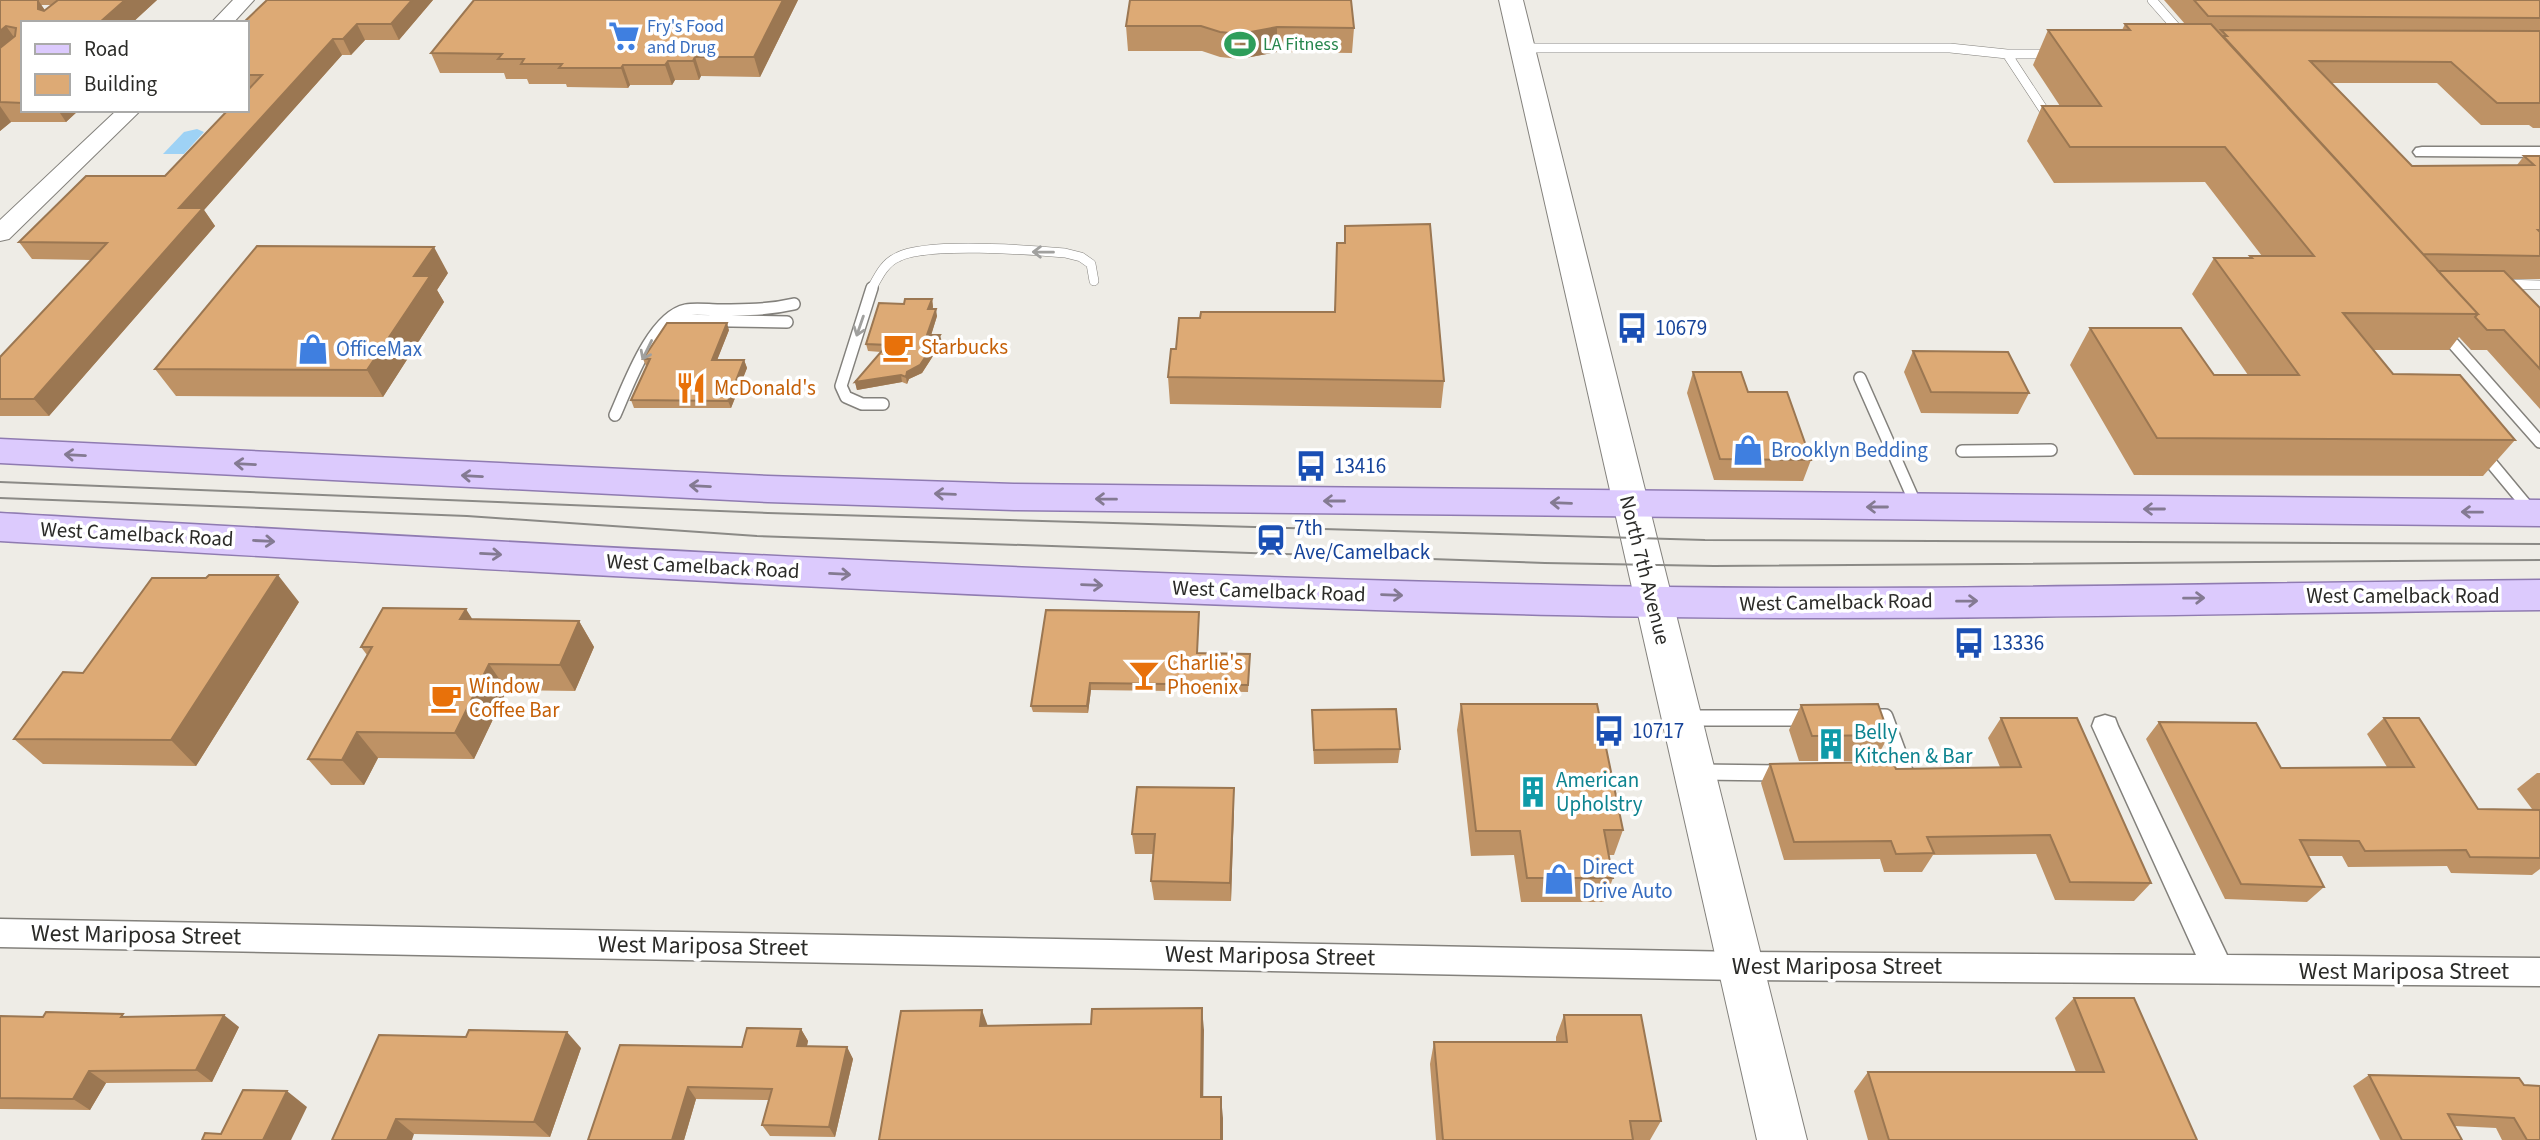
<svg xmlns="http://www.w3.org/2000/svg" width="2540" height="1140" viewBox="0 0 2540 1140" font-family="'Source Sans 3',sans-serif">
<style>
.water{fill:#9ed2f5}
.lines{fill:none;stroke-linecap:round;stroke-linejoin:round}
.service-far2-casing{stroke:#83817c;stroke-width:10}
.service-far1-casing{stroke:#83817c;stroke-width:14}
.service-casing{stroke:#83817c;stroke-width:18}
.minor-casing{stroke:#83817c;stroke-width:3}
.tertiary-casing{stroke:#83817c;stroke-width:2}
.secondary-casing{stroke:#83817c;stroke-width:2}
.primary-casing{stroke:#8f7bb1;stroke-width:3}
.service-far2{stroke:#fff;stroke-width:9}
.service-far1{stroke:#fff;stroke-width:11}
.service{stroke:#fff;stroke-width:15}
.minor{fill:#fff;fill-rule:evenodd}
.tertiary{fill:#fff;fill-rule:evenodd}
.secondary{fill:#fff;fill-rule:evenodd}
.primary{fill:#dccafd;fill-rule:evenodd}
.tram{stroke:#8b8a86;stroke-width:2}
.wall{fill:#be9265;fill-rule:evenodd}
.shaded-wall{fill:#9b7752}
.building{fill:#ddaa75;stroke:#9b7752;stroke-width:2}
.oneway{stroke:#a0a09e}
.oneway2{stroke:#847a92}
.labels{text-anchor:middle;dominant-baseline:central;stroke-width:7;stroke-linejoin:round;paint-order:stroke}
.far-shop-label{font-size:18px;fill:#366cbe;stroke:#fff;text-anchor:start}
.far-leisure-label{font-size:18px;fill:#27864d;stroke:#fff;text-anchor:start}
.transit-label{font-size:21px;fill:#164399;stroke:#fff;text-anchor:start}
.food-label{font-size:21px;fill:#c56008;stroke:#fff;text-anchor:start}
.shop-label{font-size:21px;fill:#366cbe;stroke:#fff;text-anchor:start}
.street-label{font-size:21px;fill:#2b2b28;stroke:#fff}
.culture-label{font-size:21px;fill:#0d838f;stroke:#fff;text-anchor:start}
.near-street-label{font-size:24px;fill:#2b2b28;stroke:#fff}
</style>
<rect width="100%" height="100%" fill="#eeece6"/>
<path class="water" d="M197,129L204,132L184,154H163L184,132Z"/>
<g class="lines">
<defs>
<path id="service-far2" d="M2152,0L2182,34
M1522,48H1950L2007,54H2053
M2007,54L2051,121
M2502,284L2540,285
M871,290C878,277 884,263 898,257C927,242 1030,250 1065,253L1081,257L1091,264L1094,281"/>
<path id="service-far1" d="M872,288L841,386L846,397L862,404H883
M668,320L787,322
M2443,332L2540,442
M1860,378L1917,507
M615,415C628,386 652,317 686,310C696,308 709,310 719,310C745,310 768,310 794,304
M1962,451L2051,450
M2483,453L2532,512"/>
<path id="service" d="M1866,717H1885L1905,771H1892
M1688,718H1810
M1699,772L1782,773"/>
<path id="minor" d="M2422,147H2540V157L2416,156L2413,152L2416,148Z
M2105,715L2115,718L2118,726L2227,955L2540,958V986L1741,980L0,947V919L1741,952L2196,955L2092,726L2095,718Z"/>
<path id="tertiary" d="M233,0H254L233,23H211Z
M117,110H141L9,239L0,241V220Z"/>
<path id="secondary" d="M1499,0H1523L1807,1140H1757Z"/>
<path id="primary" d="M0,439L768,476L1014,484L2540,500V526L1014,510L768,502L0,463Z
M0,513C519,543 1037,574 1557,585C1884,593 2212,583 2540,580V610C2212,613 1884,623 1557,615C1037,603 518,571 0,541Z"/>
</defs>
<use href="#service-far2" class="service-far2-casing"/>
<use href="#service-far1" class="service-far1-casing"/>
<use href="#service" class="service-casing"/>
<use href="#minor" class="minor-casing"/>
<use href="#tertiary" class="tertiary-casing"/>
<use href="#secondary" class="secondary-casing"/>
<use href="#primary" class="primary-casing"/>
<use href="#service-far2" class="service-far2"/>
<use href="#service-far1" class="service-far1"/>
<use href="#service" class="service"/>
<use href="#minor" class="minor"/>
<use href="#tertiary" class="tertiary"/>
<use href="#secondary" class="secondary"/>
<use href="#primary" class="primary"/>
<path class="tram" d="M0,482L768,513L1705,540L2540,544
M0,498L467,516L757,536L1545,563L1714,566L2540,560"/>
</g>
<path class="wall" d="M0,0H157L132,23H23V110H79L66,122H11L0,131ZM41,5H52L45,11Z
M267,0H433L399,40H365L351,55H342L204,210L215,226L49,416H0V357L91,260L32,259L19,242L165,176L247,110V23Z
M474,0H798L760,77L701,76L699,80H675L672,85H630L628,88L567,87L566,84H529L527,79H506L504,73H440L431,53Z
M1130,0L1354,28L1352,53L1277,52L1240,59L1220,57L1202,51H1128L1126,26Z
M2164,0H2540V128H2533L2529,125H2481L2437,83H2331L2412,166L2517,165L2524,156H2540V279H2511L2540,308V409L2487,350H2471L2459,337L2449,350H2373L2393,374L2515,440L2483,476L2134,475L2070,365L2090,328L2214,375H2248L2192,294L2214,258H2249L2250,256H2262L2205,182L2054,183L2027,141L2042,106H2060L2033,65L2048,30H2122L2125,24H2185Z
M1345,226L1444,381L1441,408L1170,404L1168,377L1176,349L1200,318L1334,312L1344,243Z
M448,273L437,290L444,302L383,397L176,396L155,369Z
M932,299L933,307L932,309L937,316L931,335L942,342L922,373L909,379L907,384L902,382L857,390L855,382L881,352L868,351L866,344L904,304Z
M729,330L717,360H744L747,368L731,408H634L631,400L646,366L643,359Z
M1913,351L2029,393L2018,414L1921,413L1904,372Z
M1693,372L1811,460L1803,481L1714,480L1687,393Z
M299,602L196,766L43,764L14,739L83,673Z
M1199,619L1197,653L1250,654L1248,692L1091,690L1088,713L1033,712L1031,706Z
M472,620L579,621L594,647L575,691L507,690L474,759L378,758L364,785H331L308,759L367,655L361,647Z
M1461,704L1623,830L1614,855H1609L1613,878L1604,902H1521L1514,855L1471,856L1457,730Z
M1801,705L1889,735L1875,761H1799L1789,730Z
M1312,710L1400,749L1398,763L1314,764L1312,724Z
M2001,718L2151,883L2134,901L2055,900L2036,854L1933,855L1922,872H1884L1880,859L1784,860L1761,783L1770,764L1896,769L2000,767L1988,738Z
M2384,718L2478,809H2532L2517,789L2537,773H2540V869L2532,875L2451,873L2447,866L2348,867L2342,856H2308L2324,887L2307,902L2225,899L2146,739L2159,722L2281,768L2387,767L2367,734Z
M1234,807L1231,901L1154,900L1151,881L1154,854H1135L1132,834Z
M2074,998L2197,1140H1868L1854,1091L1868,1072H2076L2055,1018Z
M1564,1015L1661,1121L1650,1140H1436L1430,1064L1434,1042H1556V1037Z
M0,1016L128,1017L239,1027L212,1082L106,1083L90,1110L0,1109Z
M801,1029L808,1041L807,1046L847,1047L853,1059L835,1137L770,1136L762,1125L769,1100L696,1099L684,1140H588L742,1047Z
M581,1048L550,1137L414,1134L332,1140Z
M2369,1075L2519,1078L2540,1140H2502L2496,1128L2454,1126L2462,1140H2380L2353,1086Z"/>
<path class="shaded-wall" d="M38,0L51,19L38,9Z
M125,0H157L132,23H99Z
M412,0H433L399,40L391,24Z
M783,0H798L760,77L754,57Z
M357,24L365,40L351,55L343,39Z
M6,26L19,44L0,60V31Z
M1277,27V52L1240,59V34Z
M333,39L342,55L204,210L215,226L49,416L34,399L179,208Z
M695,57L701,76L699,80L693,61Z
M668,61L675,80L672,85L665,65Z
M623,65L630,85L628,88L621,68Z
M0,106L11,122L0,131Z
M58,110H79L66,122Z
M434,247L448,273L437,290L444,302L383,397L367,370L414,276Z
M932,299L933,307L930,316L928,309Z
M936,309L937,316L929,342L927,335Z
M727,323L729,330L714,368L712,360Z
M940,335L942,342L922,373L909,379L907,384L906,377L907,372Z
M744,360L747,368L731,408L728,401Z
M901,375L902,382L857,390L855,382Z
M278,575L299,602L196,766L171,740Z
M466,609L483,636L460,619Z
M579,621L594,647L575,691L560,665Z
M489,664L507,690L474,759L455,733Z
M1090,683L1091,690L1088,713L1087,706Z
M357,732L378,758L364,785L342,760Z
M1234,788V807L1231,901L1230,883Z
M1202,1008L1204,1030L1203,1118L1201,1097Z
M982,1010L990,1032L980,1026Z
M224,1015L239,1027L212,1082L196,1070Z
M801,1029L808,1041L804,1058L797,1046Z
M567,1032L581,1048L550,1137L534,1122Z
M847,1047L853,1059L835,1137L829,1127Z
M89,1071L106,1083L90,1110L73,1099Z
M688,1087L696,1099L684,1140H672Z
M287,1091L307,1107L291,1140H263Z
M1221,1097L1223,1118V1140H1221Z
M396,1119L414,1134L412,1140H387Z"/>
<path class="building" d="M0,0H38V9L44,11L58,0H125L99,23H23V103L0,102V48L15,36L16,28L6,26L0,31Z
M267,0H412L391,24H357L343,39H333L179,208H203L34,399H0V357L107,243L19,242L86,176H165L228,110H247V91L262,75H247V23H243Z
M474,0H783L754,57H695L693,61H668L665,65H623L621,68H559L562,64H521L524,59H498L502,54L431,53Z
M1130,0H1351L1354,28L1277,27L1240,34L1220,32L1201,26H1126Z
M2194,0H2540V18L2208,16Z
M2125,24H2211L2478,314L2343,313L2393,374L2460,375L2515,440L2157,438L2090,328H2181L2214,375H2299L2214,258H2252L2250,256H2314L2225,147H2070L2042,106H2101L2048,30H2130Z
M2221,30L2540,31V103H2497L2451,62L2310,61L2412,166L2534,165L2524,156H2540V230H2538L2540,232V256L2423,254L2223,36H2227Z
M1430,224L1444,381L1168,377L1171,349H1176L1179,318H1200L1201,312H1335L1337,243H1345V226Z
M257,246L434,247L414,276H430L367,370L155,369Z
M2438,271H2504L2540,308V369L2504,330H2487L2475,317L2478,314Z
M905,299H932L928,309H936L927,335H940L920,365L907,372L906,377L901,375L855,382L887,345L866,344L879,303L904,304Z
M667,323H727L712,360H744L728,401L631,400L650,359H643Z
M1913,351L2008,352L2029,393L1931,392Z
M1693,372H1741L1748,392H1787L1811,460L1720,459Z
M209,575H278L171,740L14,739L63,672L83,673L152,578H206Z
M383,608L466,609L460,619L579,621L560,665L489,664L455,733L357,732L342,760L308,759L372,647H361Z
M1046,610L1199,612L1197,653L1250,654L1248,685L1090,683L1087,706H1031Z
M1461,704H1597L1623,830H1604L1613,878H1527L1520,831H1476Z
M1878,704L1889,735L1812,736L1801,705Z
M1396,709L1400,749L1314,750L1312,710Z
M2001,718H2077L2151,883L2070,882L2050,835L1927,837L1934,853L1896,854L1891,841L1794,842L1770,764L1893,762L1896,769L2021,767Z
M2384,718H2419L2478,809L2540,810V858L2470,857L2466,850L2365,851L2359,841L2300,840L2324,887L2241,884L2159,722L2256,723L2281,768L2414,767Z
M1137,787L1234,788L1230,883L1151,881L1155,834H1132Z
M2074,998H2134L2197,1140H1889L1868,1072H2104Z
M1202,1008L1201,1097H1221V1140H879L901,1011L982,1010L980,1026L1091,1024L1092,1009Z
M46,1012L123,1014L121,1017L224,1015L196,1070L89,1071L73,1099L0,1098V1016L43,1017Z
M1564,1015H1641L1661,1121H1630L1633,1140H1443L1434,1042H1567Z
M747,1028L801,1029L797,1046L847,1047L829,1127L762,1125L772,1089L688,1087L672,1140H588L620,1045L742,1047Z
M469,1030L567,1032L534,1122L396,1119L387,1140H332L379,1035L466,1037Z
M2369,1075L2519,1078L2524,1085L2540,1086V1140H2527L2514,1118L2448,1114L2462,1140H2402Z
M243,1090L287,1091L263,1140H202L205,1133L221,1134Z"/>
<defs><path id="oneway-shaft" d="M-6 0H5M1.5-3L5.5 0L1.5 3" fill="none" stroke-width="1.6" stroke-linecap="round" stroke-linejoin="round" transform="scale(1.75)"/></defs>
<g class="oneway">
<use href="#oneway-shaft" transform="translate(1043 252) rotate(-179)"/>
<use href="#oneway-shaft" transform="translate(860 326) rotate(109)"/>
<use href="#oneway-shaft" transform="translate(647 350) rotate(116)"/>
</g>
<g class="oneway2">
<use href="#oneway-shaft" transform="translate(75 455) rotate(-177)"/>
<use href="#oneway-shaft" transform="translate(245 464) rotate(-177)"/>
<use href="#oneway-shaft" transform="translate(472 476) rotate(-177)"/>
<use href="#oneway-shaft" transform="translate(700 486) rotate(-177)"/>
<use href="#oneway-shaft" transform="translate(945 494) rotate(-178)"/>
<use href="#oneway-shaft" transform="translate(1106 499) rotate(-179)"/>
<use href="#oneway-shaft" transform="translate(1334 501) rotate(-180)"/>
<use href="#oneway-shaft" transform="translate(1561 503) rotate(-178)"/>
<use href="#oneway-shaft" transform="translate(1877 507) rotate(-180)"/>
<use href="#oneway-shaft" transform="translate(2154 509) rotate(-180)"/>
<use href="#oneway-shaft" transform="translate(2472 512) rotate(-179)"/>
<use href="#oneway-shaft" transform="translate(264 541) rotate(3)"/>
<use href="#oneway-shaft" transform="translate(491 554) rotate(3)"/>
<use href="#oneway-shaft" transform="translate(840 574) rotate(3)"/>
<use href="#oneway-shaft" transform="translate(1092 585) rotate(2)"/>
<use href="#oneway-shaft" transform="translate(1392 595) rotate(2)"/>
<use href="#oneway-shaft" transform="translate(2194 598) rotate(-1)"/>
<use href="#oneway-shaft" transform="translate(1967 601) rotate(-1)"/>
</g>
<defs>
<symbol id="supermarket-bare" viewBox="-9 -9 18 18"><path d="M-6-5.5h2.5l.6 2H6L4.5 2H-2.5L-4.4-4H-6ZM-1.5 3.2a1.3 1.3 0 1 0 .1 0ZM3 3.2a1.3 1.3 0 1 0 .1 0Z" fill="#3f7fe0" stroke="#fff" stroke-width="2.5" paint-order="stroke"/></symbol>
<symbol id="stadium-bare" viewBox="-9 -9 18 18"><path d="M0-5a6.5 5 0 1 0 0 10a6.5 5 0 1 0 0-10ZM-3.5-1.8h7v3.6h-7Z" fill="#2e9e5b" stroke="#fff" stroke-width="2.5" paint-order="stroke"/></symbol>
<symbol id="bus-bare" viewBox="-9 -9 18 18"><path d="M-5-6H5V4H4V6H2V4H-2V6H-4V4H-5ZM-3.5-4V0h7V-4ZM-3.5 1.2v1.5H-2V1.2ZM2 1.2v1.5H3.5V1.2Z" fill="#1a4fb4" stroke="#fff" stroke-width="2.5" paint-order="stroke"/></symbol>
<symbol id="cafe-bare" viewBox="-9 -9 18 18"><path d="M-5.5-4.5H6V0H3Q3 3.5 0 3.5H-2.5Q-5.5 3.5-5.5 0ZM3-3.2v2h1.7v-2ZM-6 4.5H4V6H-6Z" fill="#e8710a" stroke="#fff" stroke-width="2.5" paint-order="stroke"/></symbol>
<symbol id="shop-bare" viewBox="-9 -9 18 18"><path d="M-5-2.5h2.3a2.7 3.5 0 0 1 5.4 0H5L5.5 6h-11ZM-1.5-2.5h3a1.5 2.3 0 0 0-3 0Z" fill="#3f7fe0" stroke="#fff" stroke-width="2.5" paint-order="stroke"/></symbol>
<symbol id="restaurant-bare" viewBox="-9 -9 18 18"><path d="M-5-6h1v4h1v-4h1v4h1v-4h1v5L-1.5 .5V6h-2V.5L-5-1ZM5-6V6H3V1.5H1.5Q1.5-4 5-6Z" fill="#e8710a" stroke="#fff" stroke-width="2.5" paint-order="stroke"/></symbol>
<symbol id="station-bare" viewBox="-9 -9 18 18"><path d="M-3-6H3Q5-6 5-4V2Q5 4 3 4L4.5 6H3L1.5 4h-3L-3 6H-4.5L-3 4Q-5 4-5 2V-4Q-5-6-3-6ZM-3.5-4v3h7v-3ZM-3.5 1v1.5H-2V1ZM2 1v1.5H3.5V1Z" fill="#1a4fb4" stroke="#fff" stroke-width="2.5" paint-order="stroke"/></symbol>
<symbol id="bar-bare" viewBox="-9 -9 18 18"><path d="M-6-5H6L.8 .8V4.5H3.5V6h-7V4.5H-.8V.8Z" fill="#e8710a" stroke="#fff" stroke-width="2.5" paint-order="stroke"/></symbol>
<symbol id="building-bare" viewBox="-9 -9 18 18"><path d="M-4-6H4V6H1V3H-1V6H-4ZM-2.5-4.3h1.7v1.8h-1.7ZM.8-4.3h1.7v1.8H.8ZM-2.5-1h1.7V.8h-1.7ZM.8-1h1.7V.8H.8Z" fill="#0f9aa8" stroke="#fff" stroke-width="2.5" paint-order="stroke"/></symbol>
</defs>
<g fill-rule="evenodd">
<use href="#supermarket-bare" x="602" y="14" width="44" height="44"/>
<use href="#stadium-bare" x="1218" y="22" width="44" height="44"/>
<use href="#bus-bare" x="1610" y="306" width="44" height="44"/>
<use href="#cafe-bare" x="876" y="325" width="44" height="44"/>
<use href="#shop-bare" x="291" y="327" width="44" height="44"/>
<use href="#restaurant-bare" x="669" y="366" width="44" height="44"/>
<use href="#shop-bare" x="1726" y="428" width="44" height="44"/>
<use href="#bus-bare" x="1289" y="444" width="44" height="44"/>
<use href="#station-bare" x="1249" y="518" width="44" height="44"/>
<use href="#bus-bare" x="1947" y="621" width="44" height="44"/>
<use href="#bar-bare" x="1122" y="653" width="44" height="44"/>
<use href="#cafe-bare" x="424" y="676" width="44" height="44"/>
<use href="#bus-bare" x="1587" y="709" width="44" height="44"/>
<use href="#building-bare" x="1809" y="722" width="44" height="44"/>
<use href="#building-bare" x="1511" y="770" width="44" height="44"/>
<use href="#shop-bare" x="1537" y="857" width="44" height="44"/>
</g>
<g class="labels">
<g class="far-shop-label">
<text x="647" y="26">Fry's Food<tspan x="647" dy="21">and Drug</tspan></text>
</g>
<g class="far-leisure-label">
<text x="1263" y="44">LA Fitness</text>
</g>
<g class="transit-label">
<text x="1655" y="328">10679</text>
<text x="1334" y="466">13416</text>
<text x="1294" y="528">7th<tspan x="1294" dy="24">Ave/Camelback</tspan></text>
<text x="1992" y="643">13336</text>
<text x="1632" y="731">10717</text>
</g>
<g class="food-label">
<text x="921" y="347">Starbucks</text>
<text x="714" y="388">McDonald's</text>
<text x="1167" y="663">Charlie's<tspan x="1167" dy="24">Phoenix</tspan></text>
<text x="469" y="686">Window<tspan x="469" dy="24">Coffee Bar</tspan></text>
</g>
<g class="shop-label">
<text x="336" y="349">OfficeMax</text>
<text x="1771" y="450">Brooklyn Bedding</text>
<text x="1582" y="867">Direct<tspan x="1582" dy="24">Drive Auto</tspan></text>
</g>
<g class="street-label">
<text transform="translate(137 534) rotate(3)">West Camelback Road</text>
<text transform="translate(703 566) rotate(3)">West Camelback Road</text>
<text transform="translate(1645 570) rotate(76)">North 7th Avenue</text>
<text transform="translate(1269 591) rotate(2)">West Camelback Road</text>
<text x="2403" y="596">West Camelback Road</text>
<text transform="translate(1836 602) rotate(-1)">West Camelback Road</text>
</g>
<g class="culture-label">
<text x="1854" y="732">Belly<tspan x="1854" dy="24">Kitchen &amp; Bar</tspan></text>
<text x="1556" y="780">American<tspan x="1556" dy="24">Upholstry</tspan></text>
</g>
<g class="near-street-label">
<text transform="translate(136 935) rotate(1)">West Mariposa Street</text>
<text transform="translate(703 946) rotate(1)">West Mariposa Street</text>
<text transform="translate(1270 956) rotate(1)">West Mariposa Street</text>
<text x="1837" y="966">West Mariposa Street</text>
<text x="2404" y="971">West Mariposa Street</text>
</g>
</g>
<rect x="21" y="21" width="228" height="91" fill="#ffffff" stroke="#aaaaa9" stroke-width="2"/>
<rect x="35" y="44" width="35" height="10" fill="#dccafd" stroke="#aaaaa9" stroke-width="2"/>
<text x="84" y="56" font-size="21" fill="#2b2b28">Road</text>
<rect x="35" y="74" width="35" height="21" fill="#ddaa75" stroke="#aaaaa9" stroke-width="2"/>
<text x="84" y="91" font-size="21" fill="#2b2b28">Building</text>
</svg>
